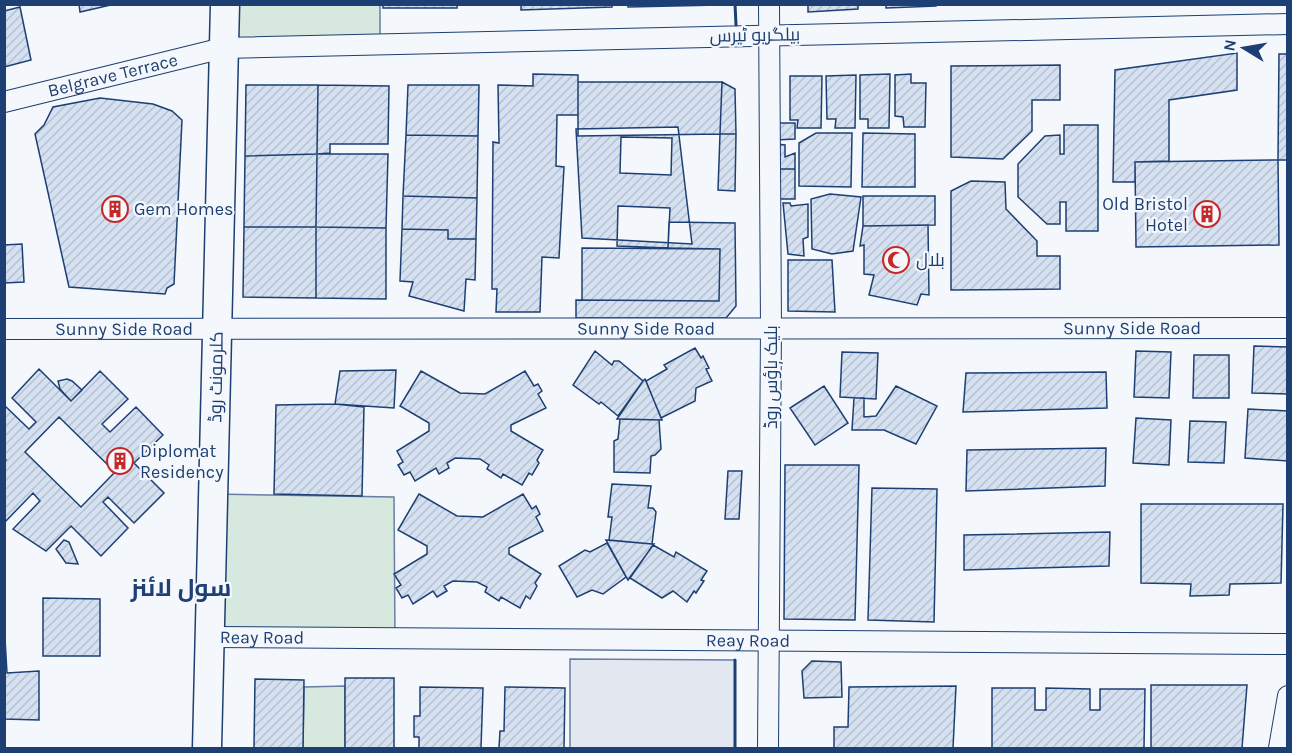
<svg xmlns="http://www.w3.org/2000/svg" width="1292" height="753" viewBox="0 0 1292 753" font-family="Karla,Cairo,sans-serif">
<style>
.green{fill:#d7e8df;stroke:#687fa3;stroke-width:1.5}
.parking{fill:#e3e8f0;stroke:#687fa3;stroke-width:1.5}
.building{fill:url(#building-hatch);stroke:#1d3f73;stroke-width:1.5;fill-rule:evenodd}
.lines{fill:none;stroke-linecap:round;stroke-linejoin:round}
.street-casing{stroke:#1d3f73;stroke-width:22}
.secondary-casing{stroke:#1d3f73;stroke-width:31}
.street{stroke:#f4f7fb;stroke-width:20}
.secondary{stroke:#f4f7fb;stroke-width:28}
.wall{stroke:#1d3f73;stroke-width:3}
.labels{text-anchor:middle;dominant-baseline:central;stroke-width:4.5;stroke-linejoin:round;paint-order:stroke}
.street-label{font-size:18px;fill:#1d3f73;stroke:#f4f7fb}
.poi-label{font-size:18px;fill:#1d3f73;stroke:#f4f7fb;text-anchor:start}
.district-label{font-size:24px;font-weight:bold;fill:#1d3f73;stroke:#f4f7fb}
</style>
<defs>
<pattern id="building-hatch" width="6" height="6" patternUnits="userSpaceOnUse" patternTransform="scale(1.5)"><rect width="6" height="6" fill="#d5e0f0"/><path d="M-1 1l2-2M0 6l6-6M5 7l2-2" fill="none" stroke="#b6c1d1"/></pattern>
</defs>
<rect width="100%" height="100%" fill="#f4f7fb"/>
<path class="green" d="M227,5H380V43L226,46Z
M213,494L394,497L395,638L210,637Z
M345,686V748H303L304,687Z"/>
<path class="parking" d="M570,659L735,660V748H570Z"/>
<path class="building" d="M79,4H115L80,12Z
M383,4H457V8H383Z
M521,4H612V7L521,10Z
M628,4H719V5L628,7Z
M808,4H858V9L808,12Z
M886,4H936V6L886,8Z
M20,7L31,60L4,67V11Z
M1237,53V90L1169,100V161L1135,162V182H1113L1115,70Z
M1279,54H1288V160H1278Z
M1060,65V100H1032V131L1003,159L951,157V66Z
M533,74L578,75V115H557L556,166L564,167L559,258L542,257L540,312H496L497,289H492L493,142L499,143L498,85L533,86Z
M890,74L889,128H868V119H860V75Z
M911,74V83H926L925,127H904L903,117L895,116V75Z
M856,75L855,128H835L836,119H827L826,76Z
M790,76H822L821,128H797L798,120H790Z
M578,82H722L720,134L578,136Z
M722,82L735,89L736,134H720Z
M246,85H318L317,154L245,156Z
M318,85L389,86L388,144H330V153L317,154Z
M408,85H479L478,136L406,135Z
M100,98L153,104L172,111L182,120L174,284L167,288L165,294L69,287L35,134L44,125L53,107Z
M775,123H795V139L775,140Z
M1064,125H1098V231H1066V202H1060V224H1047L1018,197V164L1045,136L1060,135V154H1064Z
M678,127L692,244L582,238L576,129Z
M816,133H852L851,187L799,186V143Z
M863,133L915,134V187H862Z
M720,134H736L735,191L718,190Z
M406,135L478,136L477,198L403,196Z
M621,137L672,138L671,175L620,173Z
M776,144L785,145V157L795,153V169H776Z
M317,154L316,227H244L245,156Z
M317,154H388L386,228L316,227Z
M1278,160L1279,245L1136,247L1135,162Z
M776,169H795V199H776Z
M971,181L1005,182L1006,209L1037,241V256H1060V289L951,290V191Z
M830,194L861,197L853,251L832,254L812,249L811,199Z
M403,196L477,198L476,239H448V230L402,229Z
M863,196H935V225L863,226Z
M783,203H790L791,206L808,204V237L803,239L804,256L788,254Z
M618,206L670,208L668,248L617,246Z
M669,222L735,223L736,306L726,318H576V300L719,301L720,249L668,248Z
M928,225L929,295L921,294L917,305L869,295L874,275L864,274V245L860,246L863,226Z
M244,227H316V298L243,297Z
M316,227L386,228V299L316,298Z
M402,229L448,230V239H476L475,280L466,279L464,311L409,296L413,282L400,281Z
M22,244L24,282L4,283V245Z
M582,248L720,249L719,301L582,300Z
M788,260H832L835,312L788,311Z
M1254,346L1288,347V394L1252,393Z
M695,348L701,358L703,356L709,368L706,369L712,381L696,388L695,401L661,418L646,381L667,369L664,365Z
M595,351L612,365L614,361H619L643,381L618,416L601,402L599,404L573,385Z
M1136,351L1171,352L1169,398L1134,397Z
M842,352L878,353L876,399L840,397Z
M1194,355H1229V398H1193Z
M39,369L71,401L100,371L128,399L102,424L110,432L136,407L163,435L134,463L164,493L134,523L108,497L103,502L128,528L101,556L71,526L46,551L13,529L40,501L33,493L5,522L4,520V462L6,460L4,459V405L29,429L36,422L12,398ZM59,417L115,472L81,507L25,452Z
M396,370L394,408L335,404L340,371Z
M421,371L460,393L485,394L525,371L534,386L538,384L542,391L538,394L546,408L511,425V431L543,450L537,460L539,463L532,475L529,473L522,485L503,474L501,478L487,469L489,465L480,459L455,458L447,463L449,468L439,474L436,468L415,481L410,472L404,475L398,465L403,462L397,451L429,431V423L400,406Z
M1106,372L1107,408L963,412L966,373Z
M67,379L72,381L82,390L71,401L60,389L58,381Z
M645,379L662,420L617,419L643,381Z
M824,386L848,423L815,445L790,408Z
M896,386L937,406L916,444L884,430H852L854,398H864V417L876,416Z
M335,404L364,407L362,496L274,494L276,405Z
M1248,409L1288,411V461L1245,458Z
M1136,418L1171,420L1169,465L1133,463Z
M620,419L659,420L661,449L655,455L651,456L650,473L614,472V441L618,439Z
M1190,421L1226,422L1224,463L1188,462Z
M1106,448L1105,486L966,491L967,450Z
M785,465H859L855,620L784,619Z
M728,471H742L739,519H725Z
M612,484L651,486L648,508H653L656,512L652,544L609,540L612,517H608Z
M872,488L937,489L934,622L868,620Z
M419,494L457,516L483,517L523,494L532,509L536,506L540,514L536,517L543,531L509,548V554L541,574L535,583L537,586L530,599L526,596L520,608L501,597L499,601L485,592L487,587L477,582L453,581L444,586L447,591L437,597L433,591L413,604L408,595L402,598L396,588L401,585L394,574L427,554V546L398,530Z
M1141,504H1283L1281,583L1230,584L1229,595L1190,596L1191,584L1141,583Z
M1110,532L1109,566L964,570V535Z
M64,540L69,542L78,564L66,563L56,549Z
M606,540L652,544H654L628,580Z
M607,543L626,577L603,594L592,590L577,597L559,566L585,550L590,552Z
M653,545L674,557L676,552L707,571L701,580L704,581L696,593L694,591L687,602L673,591L662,598L630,578Z
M43,598L100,599V656H43Z
M4,621L7,673L39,671V720L4,719Z
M812,661L841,662L842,697L804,698L802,671Z
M345,678H394V748H345Z
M255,679L304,680L303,748H254Z
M1151,685H1247L1242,748H1151Z
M956,686L953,748H834V727H848L849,687Z
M420,687L483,688L481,748H419V737H414V716H420Z
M505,687L565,688L564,748H499L500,731H504Z
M992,688H1035V710H1046V688L1090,689V710H1100V689H1145L1144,748H992Z"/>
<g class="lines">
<defs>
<g id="street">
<path id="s1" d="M4,102L223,48L1288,24"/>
<path id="s2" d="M4,329L1288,328"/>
<path id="s3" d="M210,637L1288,644"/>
<path d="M768,748L771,328L769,4"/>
<path d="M1279,748L1288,696"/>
</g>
<path id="secondary" d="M207,748L225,4"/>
</defs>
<use href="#street" class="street-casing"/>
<use href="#secondary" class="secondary-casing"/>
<use href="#street" class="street"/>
<use href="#secondary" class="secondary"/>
<path class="wall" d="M735,4L736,25
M735,748V660"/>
</g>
<defs>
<symbol id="building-ring" viewBox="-11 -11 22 22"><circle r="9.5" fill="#f4f7fb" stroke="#c62828" stroke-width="1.5"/><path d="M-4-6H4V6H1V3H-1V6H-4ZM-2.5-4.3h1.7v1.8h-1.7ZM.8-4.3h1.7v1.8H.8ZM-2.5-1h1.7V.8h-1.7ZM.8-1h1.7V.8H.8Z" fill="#c62828"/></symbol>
<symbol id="mosque-ring" viewBox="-11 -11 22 22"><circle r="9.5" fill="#f4f7fb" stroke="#c62828" stroke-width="1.5"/><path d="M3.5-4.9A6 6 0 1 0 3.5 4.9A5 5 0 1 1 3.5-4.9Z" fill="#c62828"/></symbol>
</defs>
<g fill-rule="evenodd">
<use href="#building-ring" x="100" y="194" width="30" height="30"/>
<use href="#building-ring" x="1192" y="199" width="30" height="30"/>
<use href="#mosque-ring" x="881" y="245" width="30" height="30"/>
<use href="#building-ring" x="105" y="446" width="30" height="30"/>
</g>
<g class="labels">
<g class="street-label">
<text transform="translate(755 35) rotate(-1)">بیلگریو ٹیرس</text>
<text stroke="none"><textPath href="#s1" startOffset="112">Belgrave Terrace</textPath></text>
<text stroke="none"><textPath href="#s2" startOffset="1128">Sunny Side Road</textPath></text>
<text stroke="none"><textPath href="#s2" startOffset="120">Sunny Side Road</textPath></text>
<text stroke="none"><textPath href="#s2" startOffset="642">Sunny Side Road</textPath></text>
<text transform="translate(216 377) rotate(-89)">کلرمونٹ روڈ</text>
<text transform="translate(771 377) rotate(-90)">بلیک ہاؤس روڈ</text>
<text stroke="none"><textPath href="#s3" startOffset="52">Reay Road</textPath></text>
<text stroke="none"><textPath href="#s3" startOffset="538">Reay Road</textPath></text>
</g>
<g class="poi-label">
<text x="1188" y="204" text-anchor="end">Old Bristol<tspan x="1188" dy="21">Hotel</tspan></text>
<text x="134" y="209">Gem Homes</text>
<text x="916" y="260">بلال</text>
<text x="140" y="451">Diplomat<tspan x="140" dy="21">Residency</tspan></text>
</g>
<g class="district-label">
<text x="181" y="588">سول لائنز</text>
</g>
</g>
<rect width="1292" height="753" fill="none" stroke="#1d3f73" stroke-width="12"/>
<g transform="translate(1244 48) rotate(281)" stroke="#f4f7fb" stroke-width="4.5" paint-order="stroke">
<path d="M0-4.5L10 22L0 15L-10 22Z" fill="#1d3f73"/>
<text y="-9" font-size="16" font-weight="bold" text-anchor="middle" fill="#1d3f73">N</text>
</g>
</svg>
